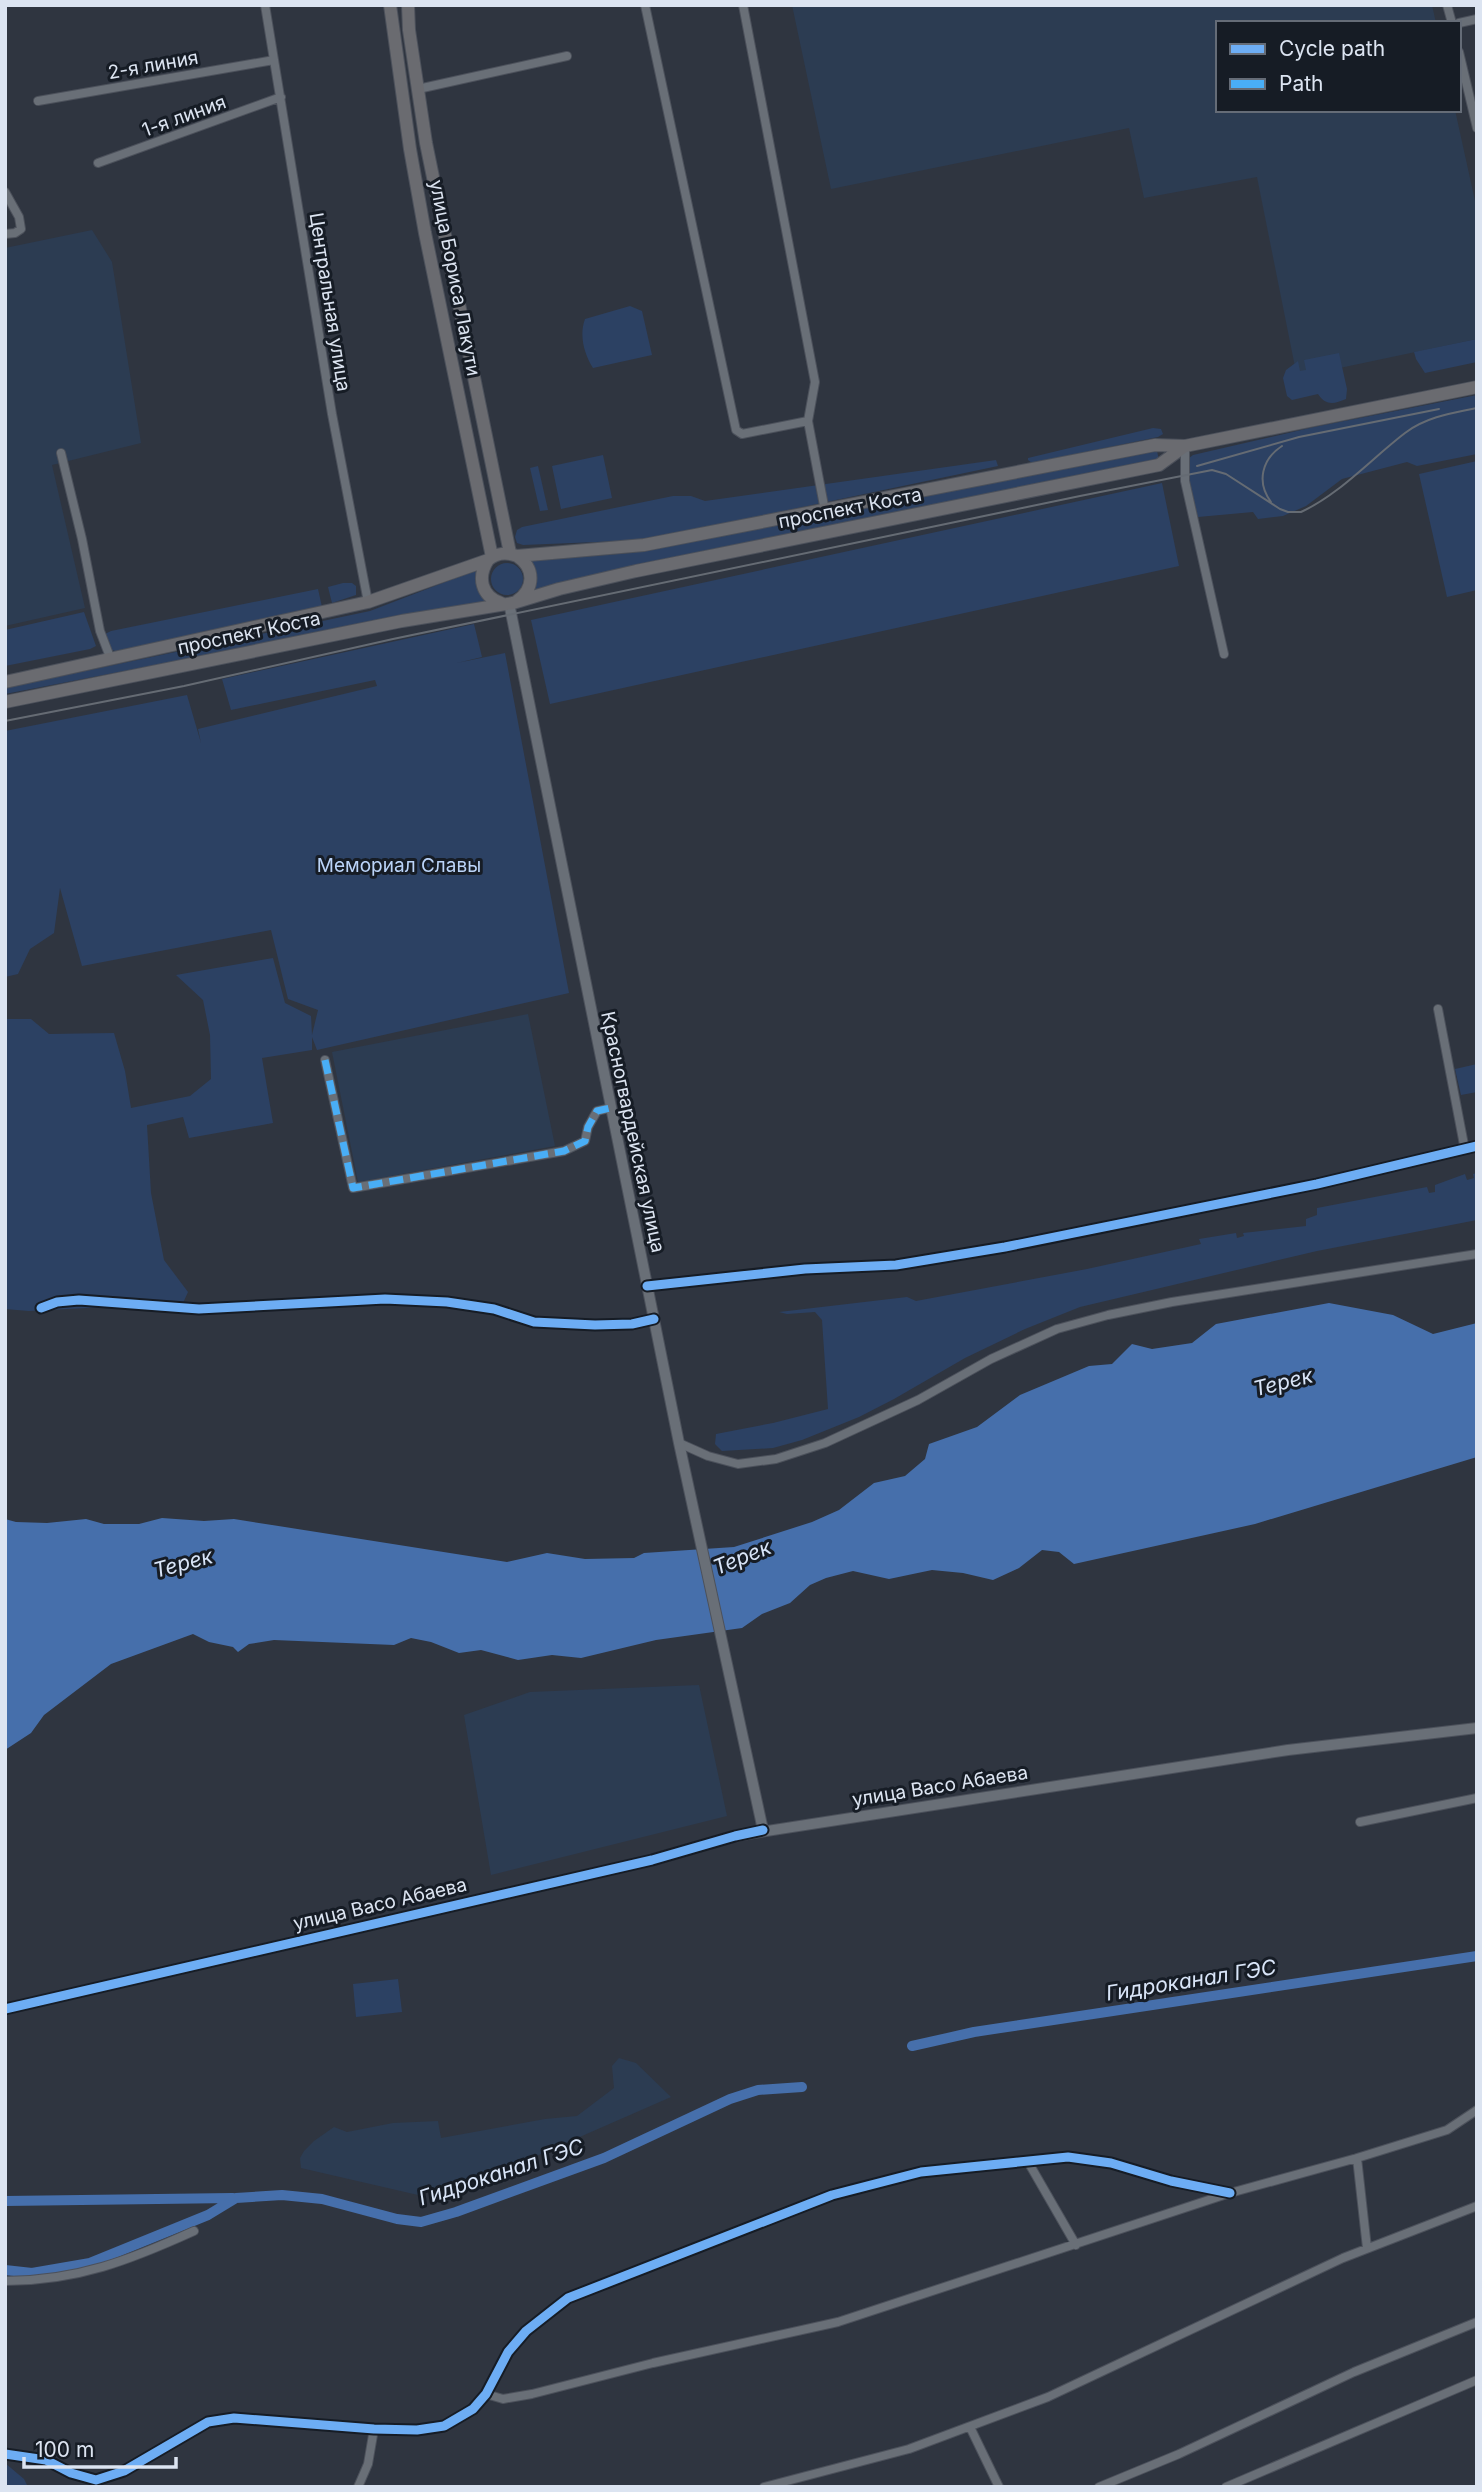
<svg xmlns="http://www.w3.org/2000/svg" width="1482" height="2492" viewBox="0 0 1482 2492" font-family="Inter,sans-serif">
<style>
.built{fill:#2c3c52}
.green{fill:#2c4163}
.water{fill:#466fab}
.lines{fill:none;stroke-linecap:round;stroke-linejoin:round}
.canal{stroke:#466fab;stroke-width:10}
.street-casing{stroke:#4c515b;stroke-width:10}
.secondary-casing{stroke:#4c515b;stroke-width:12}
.primary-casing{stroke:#4c515b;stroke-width:14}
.street{stroke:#696f77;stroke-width:8}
.secondary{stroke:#696f77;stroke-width:10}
.primary{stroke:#6a6b70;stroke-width:12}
.tram{stroke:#656b73;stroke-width:2}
.quiet{stroke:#49aef6;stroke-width:7;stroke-dasharray:14 7;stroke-linecap:butt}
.cycleway-casing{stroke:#161c25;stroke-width:13}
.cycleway{stroke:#6dadf4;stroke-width:9}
.labels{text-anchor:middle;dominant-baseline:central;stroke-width:6;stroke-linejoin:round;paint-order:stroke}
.street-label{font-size:19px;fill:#dce4f1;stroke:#161c25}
.park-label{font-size:19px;fill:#bbd4f9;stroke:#161c25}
.water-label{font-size:21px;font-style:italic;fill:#d9e5f8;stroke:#161c25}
</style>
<rect width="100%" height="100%" fill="#2f3540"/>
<path class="built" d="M792,5H1432L1436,23H1218V110H1455L1477,210V339L1297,377L1257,177L1144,198L1129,128L831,189Z
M92,230L112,262L141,443L52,465L85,608L5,626V248Z
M528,1014L555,1146L358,1182L332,1052Z
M699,1685L727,1816L491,1875L464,1715L530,1692Z
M619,2058L636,2063L671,2097L518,2164L418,2195L301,2168L300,2158L304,2151L314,2141L334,2127L347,2132L393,2123L438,2121L441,2138L545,2119L577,2116L614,2088L612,2066Z"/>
<path class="green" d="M630,306L642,311L652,355L593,368C584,354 579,335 585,319Z
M1477,339V362L1425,373L1416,359L1414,352Z
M1339,353L1347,389L1346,399C1334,404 1326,406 1318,394L1292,400L1287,396L1283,378L1286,370L1298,361L1300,371L1306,370L1304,360Z
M1477,395V454L1417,466L1407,462L1342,479L1306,506L1283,516L1258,519L1253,512L1198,517L1188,484L1189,458L1193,455L1314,427Z
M1153,428L1161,429L1163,434L1158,437L1032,463L1028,460V458Z
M1157,451L1159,460L635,566L534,590L530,561L631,553Z
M603,455L612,498L561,509L552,466Z
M996,460L998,466L645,540L523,545L517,543L515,537L517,530L522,527L673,496H691L705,501Z
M1477,461V590L1447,597L1419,474Z
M538,466L548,510L540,511L530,468Z
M1162,483L1179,566L550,704L531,620Z
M491 579a16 16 0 1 1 32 0a16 16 0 1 1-32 0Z
M479,569V592L486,601L5,694V688L370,611Z
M343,583H352L356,586V595L332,603L328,587Z
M318,589L322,607L116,651L111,650L105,634L111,631Z
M84,612L96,646L90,649L5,666V630Z
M474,624L482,657L457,663L505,653L569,993L317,1050L312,1037V1050L262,1058L273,1123L189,1138L183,1117L147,1125L151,1193L164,1260L188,1292L183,1303L29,1311L5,1309V1019H31L49,1034L114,1033L125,1071L131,1108L190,1096L211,1079L210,1035L203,1000L176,975L273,958L285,1003L311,1016L312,1035L318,1010L288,999L271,930L82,966L60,888L54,933L30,949L18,974L5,977V731L187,695L201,743L198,729L377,686L375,680L231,710L222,679Z
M1477,1064V1092L1461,1095L1455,1069Z
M1477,1173V1220L1317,1251L1080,1307L1025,1329L965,1358L894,1399L859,1417L802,1440L773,1448L722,1451L715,1444L716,1434L773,1423L828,1409L822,1320L815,1312L787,1314L779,1312L907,1297L916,1301L1087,1269L1201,1244L1199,1239L1236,1233L1237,1238L1244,1236L1243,1233L1306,1226V1219L1317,1215V1208L1427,1187L1429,1193L1435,1192V1185L1465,1174L1467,1180L1474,1178L1473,1174Z
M398,1979L402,2012L356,2017L353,1984Z
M5,2463L24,2479L28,2487H5Z"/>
<path class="water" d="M1329,1303L1393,1315L1433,1334L1477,1323V1457L1255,1524L1074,1564L1059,1552L1042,1550L1019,1568L993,1580L963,1573L932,1570L889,1579L853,1571L826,1578L810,1585L790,1603L762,1614L742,1628L656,1640L581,1658L552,1655L518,1660L481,1650L459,1653L431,1642L411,1638L394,1645L274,1640L249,1644L238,1652L233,1647L209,1642L193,1634L111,1664L44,1715L31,1733L5,1750V1519L16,1522L47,1523L86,1519L104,1524H139L162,1518L204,1521L234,1519L507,1562L547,1553L585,1559L634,1558L644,1553L734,1547L812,1522L839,1510L874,1483L905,1476L925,1459L929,1444L977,1427L1020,1395L1089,1366L1112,1364L1132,1344L1152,1349L1192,1343L1216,1324Z"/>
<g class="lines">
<path class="canal" d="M912,2046L974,2032L1477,1956
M5,2201L233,2198
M5,2270L32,2273L90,2263L208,2215L236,2198L282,2195L322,2199L397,2219L421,2222L456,2212L604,2158L730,2099L758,2090L802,2087"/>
<defs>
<path id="street" d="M265,5L332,414L368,602
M645,5L736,430L742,434L808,421
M743,5L815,382L808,421L825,511
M1447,5L1452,23
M1459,23L1477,19
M1459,52L1477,128
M418,89L567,56
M38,101L274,60
M98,163L281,97
M5,192L19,217L21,229L15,233L5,234
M1185,446V481L1224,654
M61,453L82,539L100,631L110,657
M1438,1009L1465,1150
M325,1060L353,1188L564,1151L585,1141L588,1127L597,1111L610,1108
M647,1286L805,1269L896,1265L1005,1247L1317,1184L1477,1146
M41,1308L57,1302L79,1300L199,1309L385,1299L447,1302L494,1309L534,1322L595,1325L632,1324L654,1319
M679,1443L708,1456L738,1464L776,1459L825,1443L918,1400L991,1359L1057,1329L1108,1315L1172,1302L1477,1254
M1360,1822L1477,1798
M1357,2158L1367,2248
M1027,2160L1076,2245
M5,2281C77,2281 130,2260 194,2231
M486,2394L503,2399L532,2394L653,2363L838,2322L1230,2193L1357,2158L1447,2130L1477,2110
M970,2427L999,2487
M5,2454L46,2460L71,2473L96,2480L124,2471L208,2422L234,2418L374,2429L417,2430L444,2426L473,2409L486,2394L508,2352L526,2331L568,2298L832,2195L921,2172L1068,2157L1111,2163L1171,2181L1230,2193
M358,2487L368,2464L374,2429
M764,2487L909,2449L1048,2397L1343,2258L1477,2206
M1099,2487L1179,2454L1354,2372L1477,2322
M1226,2487L1477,2380"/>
<path id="secondary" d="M509,603L679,1443L763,1830
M5,2009L652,1860L735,1836L1288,1750L1477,1728"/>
<path id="primary" d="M390,5L410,149L425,233L492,557
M408,5L409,30L426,143L510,553
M517,556C535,568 535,588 517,601
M501,603C481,596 477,577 488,560C496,553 507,552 517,556L644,545L1155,445L1185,446L1477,387
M5,682L368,602L488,560
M5,702L402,621L513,603L559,589L636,571L1159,465L1185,446"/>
</defs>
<use href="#street" class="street-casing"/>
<use href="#secondary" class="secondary-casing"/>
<use href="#primary" class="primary-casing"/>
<use href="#street" class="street"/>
<use href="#secondary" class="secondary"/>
<use href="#primary" class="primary"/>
<path class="tram" d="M1197,466L1299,437L1439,409
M1271,502C1256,482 1262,459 1282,446
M5,721L184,686L393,639L1080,496L1212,470L1226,474L1280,509L1288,512H1301C1340,494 1371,459 1405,433C1426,417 1452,413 1477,408"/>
<path class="quiet" d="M325,1060L353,1188L564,1151L585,1141L588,1127L597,1111L610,1108"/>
<defs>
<path id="cycleway" d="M647,1286L805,1269L896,1265L1005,1247L1317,1184L1477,1146
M41,1308L57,1302L79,1300L199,1309L385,1299L447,1302L494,1309L534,1322L595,1325L632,1324L654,1319
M5,2009L652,1860L735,1836L763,1830
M5,2454L46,2460L71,2473L96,2480L124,2471L208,2422L234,2418L374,2429L417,2430L444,2426L473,2409L486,2394L508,2352L526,2331L568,2298L832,2195L921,2172L1068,2157L1111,2163L1171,2181L1230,2193"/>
</defs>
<use href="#cycleway" class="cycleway-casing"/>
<use href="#cycleway" class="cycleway"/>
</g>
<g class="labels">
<g class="street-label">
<text transform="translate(153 65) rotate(-10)">2-я линия</text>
<text transform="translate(184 116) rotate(-20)">1-я линия</text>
<text transform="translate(455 278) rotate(79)">улица Бориса Лакути</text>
<text transform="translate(330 302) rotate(81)">Центральная улица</text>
<text transform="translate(850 508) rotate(-11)">проспект Коста</text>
<text transform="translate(249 633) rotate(-12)">проспект Коста</text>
<text transform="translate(633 1132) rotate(78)">Красногвардейская улица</text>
<text transform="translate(940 1786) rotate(-9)">улица Васо Абаева</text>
<text transform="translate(380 1904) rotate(-13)">улица Васо Абаева</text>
</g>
<g class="park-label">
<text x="399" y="865">Мемориал Славы</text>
</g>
<g class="water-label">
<text transform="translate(1283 1382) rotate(-14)">Терек</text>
<text transform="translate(742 1557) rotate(-22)">Терек</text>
<text transform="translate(183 1563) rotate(-15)">Терек</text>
<text transform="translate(1191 1980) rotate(-9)">Гидроканал ГЭС</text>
<text transform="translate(501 2172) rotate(-18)">Гидроканал ГЭС</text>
</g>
</g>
<rect width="1482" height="2492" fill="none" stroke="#dce4f1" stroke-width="14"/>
<rect x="1216" y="21" width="245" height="91" fill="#161c25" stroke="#656c77" stroke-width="2"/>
<rect x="1230" y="44" width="35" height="10" fill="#6dadf4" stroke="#656c77" stroke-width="2"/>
<text x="1279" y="56" font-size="21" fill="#dce4f1">Cycle path</text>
<rect x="1230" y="79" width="35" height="10" fill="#49aef6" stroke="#656c77" stroke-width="2"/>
<text x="1279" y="91" font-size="21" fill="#dce4f1">Path</text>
<path d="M24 2457v10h152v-10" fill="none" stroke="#dce4f1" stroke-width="3.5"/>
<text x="35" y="2457" font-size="21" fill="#dce4f1" stroke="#161c25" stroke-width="5" paint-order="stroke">100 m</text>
</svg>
